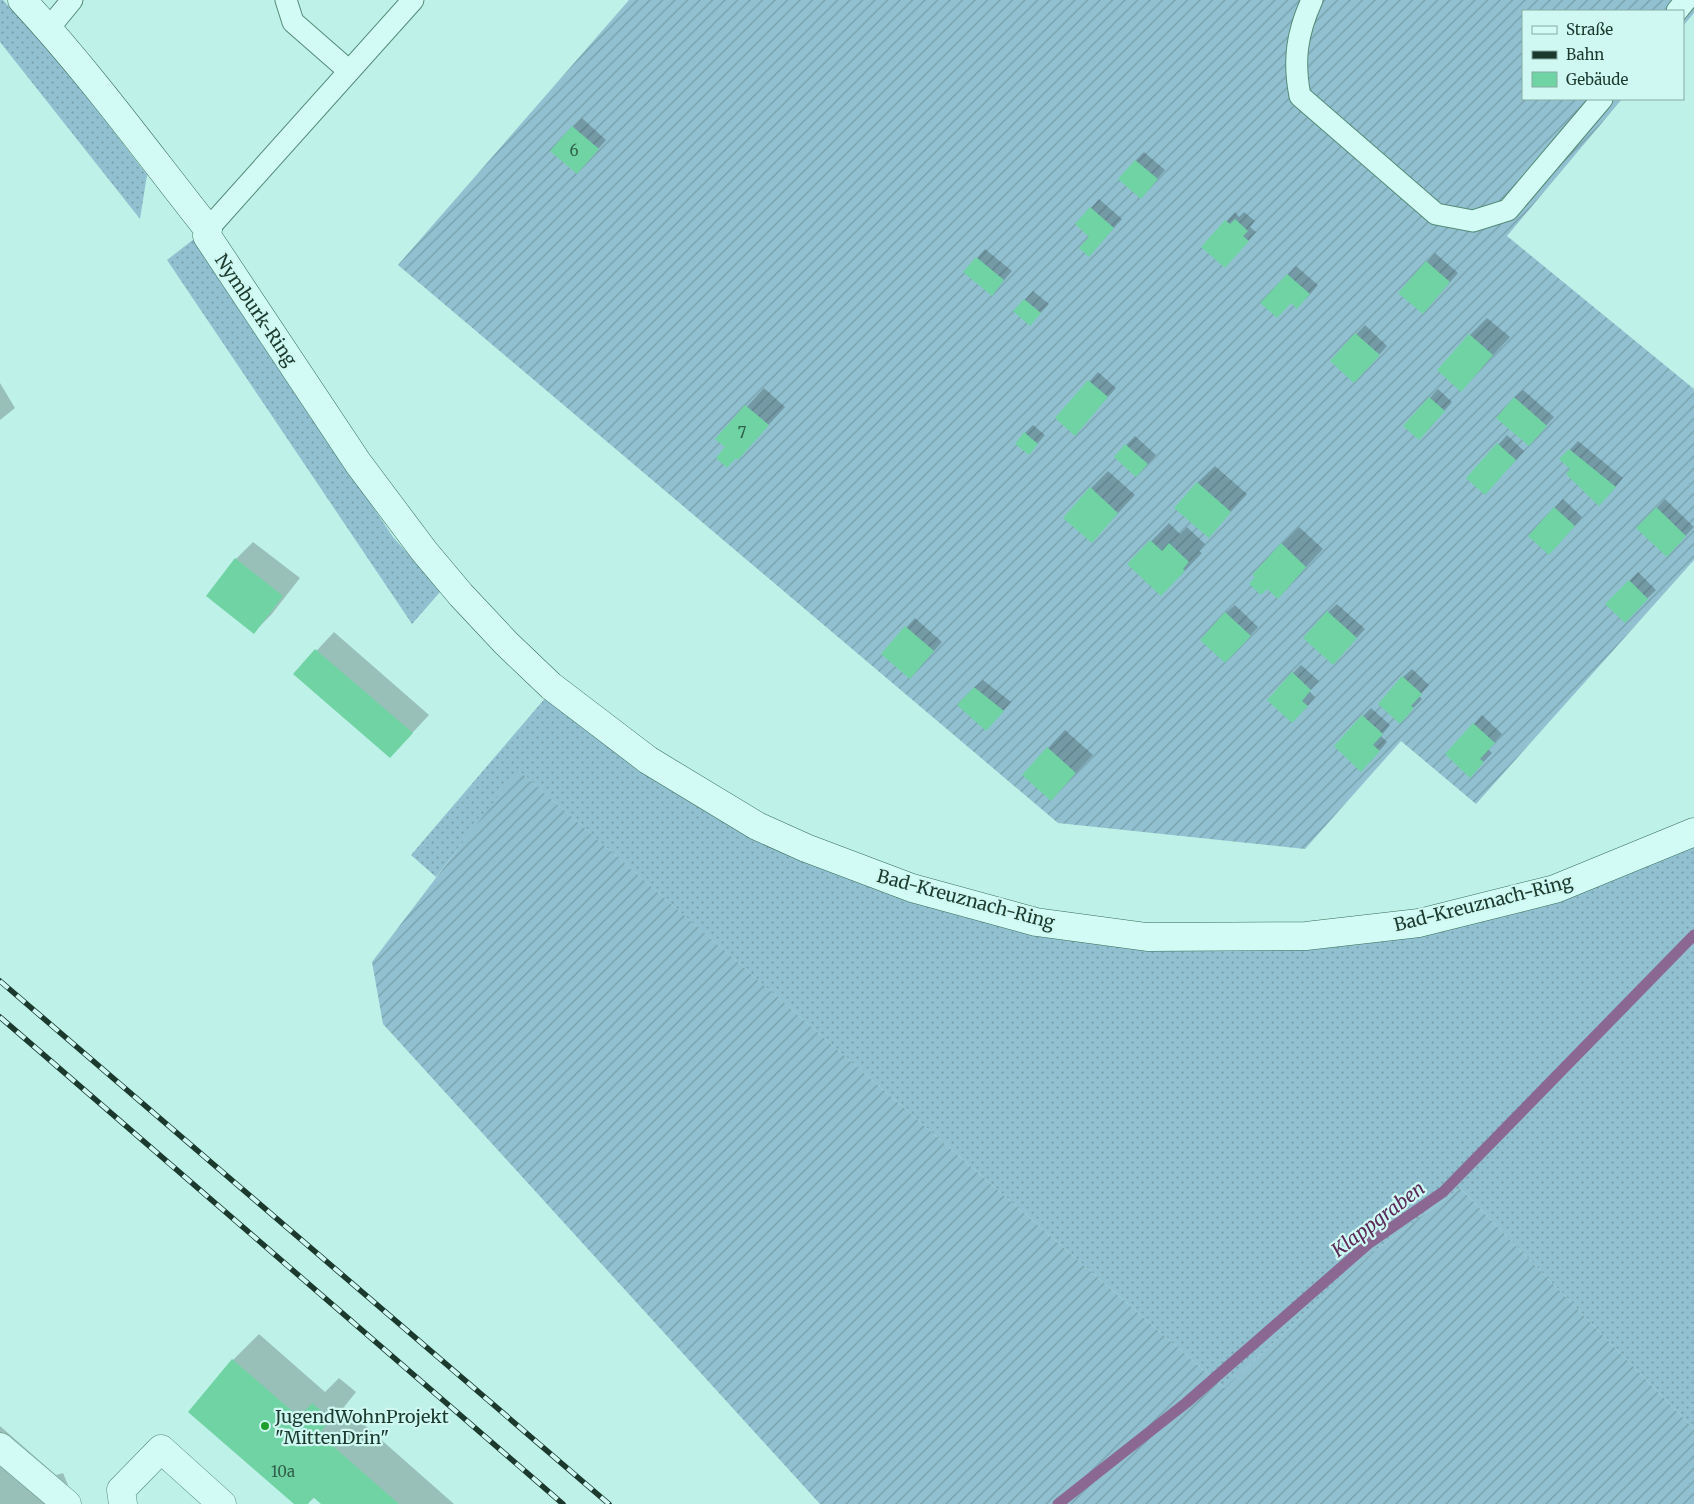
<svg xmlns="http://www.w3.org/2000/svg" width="1694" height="1504" viewBox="0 0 1694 1504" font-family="Merriweather,serif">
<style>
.grass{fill:url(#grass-dots)}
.garden{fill:url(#garden-furrows)}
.shadow{fill:#0003}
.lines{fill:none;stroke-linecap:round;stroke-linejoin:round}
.stream{stroke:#8b6891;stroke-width:11}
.building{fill:#70d3a4}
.lane-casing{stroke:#558b78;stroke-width:23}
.street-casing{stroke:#558b78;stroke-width:29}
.secondary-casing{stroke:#386c58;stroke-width:29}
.lane{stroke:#d1fbf4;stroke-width:21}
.street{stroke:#d1fbf4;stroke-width:28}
.secondary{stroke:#d1fbf4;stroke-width:28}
.rail-casing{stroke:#1b392d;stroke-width:5.5}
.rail{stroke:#cef8f1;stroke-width:4;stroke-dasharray:11;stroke-linecap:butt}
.poi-dot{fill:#209f2d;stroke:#cef8f1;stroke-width:2}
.labels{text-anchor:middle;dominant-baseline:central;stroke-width:4.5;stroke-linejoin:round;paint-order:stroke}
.number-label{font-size:15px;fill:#30604b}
.street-label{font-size:18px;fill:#1b392d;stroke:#cef8f1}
.poi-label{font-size:18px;fill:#1b392d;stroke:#cef8f1;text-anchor:start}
.water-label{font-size:19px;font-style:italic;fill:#5a2958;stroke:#cef8f1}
</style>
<defs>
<pattern id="grass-dots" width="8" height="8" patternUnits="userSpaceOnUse" patternTransform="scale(1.25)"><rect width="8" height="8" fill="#91c1d0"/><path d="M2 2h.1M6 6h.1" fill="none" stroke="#769ea9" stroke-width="1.8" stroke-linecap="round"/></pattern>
<pattern id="garden-furrows" width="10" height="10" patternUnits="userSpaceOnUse" patternTransform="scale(1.25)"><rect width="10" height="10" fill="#91c1d0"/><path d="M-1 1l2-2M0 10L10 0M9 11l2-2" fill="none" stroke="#769ea9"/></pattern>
</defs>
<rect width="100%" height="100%" fill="#bef1e8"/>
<path class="grass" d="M0,0H3L60,62L147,175L140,219L0,42Z
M194,239L393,537L441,591L412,624L167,260Z
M547,696L917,897L1318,944L1694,842V1429L1460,1188L1373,1252L1224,1388L519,771L436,877L411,855Z"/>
<path class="garden" d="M629,0H1694V13L1683,26V11H1523V99H1622L1507,236L1694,389V560L1476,804L1401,741L1305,849L1058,823L398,265Z
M518,770L1224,1388L1373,1252L1460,1188L1694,1429V1504H820L383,1024L372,962Z"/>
<path class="shadow" d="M582,118L606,140L585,164L552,151Z
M1144,152L1165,170L1141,198L1135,161Z
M1099,199L1122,219L1097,247L1091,237L1077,224Z
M1235,212L1239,217L1244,212L1255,221L1250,227L1256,232L1233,258L1203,247Z
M985,249L1012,271L992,294L977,258Z
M1435,253L1458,273L1431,304L1400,293Z
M1296,266L1318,285L1306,299L1262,303Z
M1033,291L1049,304L1030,324L1015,311Z
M1487,318L1510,337L1461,390L1470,335Z
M1365,325L1387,346L1363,373L1332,360Z
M1098,372L1116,388L1083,425L1056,418Z
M0,383L15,408L0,420Z
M764,388L785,407L738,458L717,439Z
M1438,389L1452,402L1428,430L1405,426Z
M1523,390L1554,417L1537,436L1514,398Z
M1033,425L1045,435L1029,454L1025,433Z
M1507,435L1524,451L1493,485L1468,478Z
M1135,436L1156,455L1145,467L1115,456Z
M1578,441L1623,478L1608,496L1561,459Z
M1215,466L1247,494L1209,536L1197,483Z
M1108,471L1135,495L1092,541L1091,488Z
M1563,499L1582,517L1557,545L1530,536Z
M1665,499L1694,527L1667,555L1638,528Z
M1169,523L1180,534L1187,527L1205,544L1199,551L1202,553L1179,577L1129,564Z
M1299,527L1323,549L1278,597L1267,588L1282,544Z
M253,542L300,578L271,615L254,632L236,559Z
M1638,572L1656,590L1624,621L1607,604Z
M1337,604L1365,629L1341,655L1328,612Z
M1235,605L1258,627L1234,653L1226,613Z
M915,618L942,642L919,668L883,653Z
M334,632L429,715L390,757L295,674Z
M1301,665L1319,681L1309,691L1315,697L1301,713L1293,673Z
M1412,669L1429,685L1419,696L1422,699L1400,722L1403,677Z
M983,680L1011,702L994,721L974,688Z
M1371,708L1390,725L1381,736L1387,742L1370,762L1363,716Z
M1482,715L1502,734L1488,749L1492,753L1470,776L1474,724Z
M1065,730L1093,755L1051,799L1048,748Z
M259,1334L325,1392L339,1378L356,1392L344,1407L454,1504H323L315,1497L307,1504H296L233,1360Z
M0,1426L56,1475L63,1473L68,1485L63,1490L64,1504H0Z"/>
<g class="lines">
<path class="stream" d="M1058,1504L1186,1403L1368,1244L1443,1192L1694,935"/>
</g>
<path class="building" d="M572,126L599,149L577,174L550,151Z
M1135,160L1158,179L1141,199L1118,179Z
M1090,207L1114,228L1089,257L1079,248L1089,237L1075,224Z
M1235,219L1248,231L1243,236L1249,241L1225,268L1201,247L1225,220L1230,224Z
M976,257L1004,280L992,296L963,272Z
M1426,261L1450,282L1423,314L1398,293Z
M1287,274L1310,294L1297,309L1291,303L1277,318L1260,303Z
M1024,299L1041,313L1030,326L1013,311Z
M1355,333L1380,355L1354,383L1330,361Z
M1469,334L1493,355L1461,392L1437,370Z
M1088,380L1108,397L1075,436L1055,418Z
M1429,397L1445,411L1419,440L1403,426Z
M1514,397L1547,426L1529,446L1496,418Z
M745,405L769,425L738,460L736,458L727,468L716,458L725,447L715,439Z
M1024,432L1038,444L1029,455L1015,444Z
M1497,443L1516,460L1485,495L1466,478Z
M1125,444L1148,464L1136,477L1114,457Z
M1569,449L1616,487L1599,506L1566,474L1570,469L1559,459Z
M1197,482L1231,512L1209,538L1174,508Z
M1090,487L1118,513L1092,543L1063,518Z
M1554,507L1575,526L1549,555L1528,536Z
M1656,507L1686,536L1667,557L1636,528Z
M1150,540L1162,551L1169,543L1189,562L1183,569L1185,571L1161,596L1127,564Z
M1281,543L1306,567L1278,599L1267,589L1261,595L1249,584L1255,577L1252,575Z
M235,558L283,596L254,634L206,596Z
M1629,580L1648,599L1625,623L1605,604Z
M1327,611L1357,638L1333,665L1303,638Z
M1225,612L1251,636L1225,663L1200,640Z
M905,626L934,651L910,679L881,654Z
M315,649L413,733L390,758L293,674Z
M1292,672L1311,690L1302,701L1308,706L1292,723L1267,700Z
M1402,676L1422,694L1411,706L1414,708L1400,724L1378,704Z
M974,687L1004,711L986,731L957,705Z
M1362,715L1383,734L1373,745L1380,751L1361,772L1334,746Z
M1473,723L1495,743L1480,759L1484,762L1470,778L1445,754Z
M1047,747L1076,773L1051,801L1022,775Z
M232,1359L299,1417L312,1403L331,1419L319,1434L399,1504H321L313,1497L308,1504H294L188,1412Z"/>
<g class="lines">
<defs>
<path id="lane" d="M286,0L293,22L349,71
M1312,0C1297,33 1293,60 1300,96L1436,214L1473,221L1508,210L1602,99
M1677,11L1686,0
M49,28L72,0
M208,229L413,0"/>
<path id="street" d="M0,1447L67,1504
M123,1504L121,1490L161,1449L222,1504"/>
<path id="secondary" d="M22,0C89,72 147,152 208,229L207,236L358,463L424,551L461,595L506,643L551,686L648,760L757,826L806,848L912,888L1036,922L1147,937L1306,936L1419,923L1555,889L1694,832"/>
</defs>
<use href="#lane" class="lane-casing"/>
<use href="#street" class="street-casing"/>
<use href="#secondary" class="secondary-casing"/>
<use href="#lane" class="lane"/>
<use href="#street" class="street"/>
<use href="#secondary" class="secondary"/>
<defs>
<path id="rail" d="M0,981L609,1504
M0,1017L563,1504"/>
</defs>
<use href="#rail" class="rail-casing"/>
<use href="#rail" class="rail"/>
</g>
<circle class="poi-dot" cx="265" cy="1426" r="5"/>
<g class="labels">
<g class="number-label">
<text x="574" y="150">6</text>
<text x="742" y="432">7</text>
<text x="283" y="1471">10a</text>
</g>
<g class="street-label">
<text transform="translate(256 310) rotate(56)">Nymburk-Ring</text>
<text transform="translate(966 899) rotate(15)">Bad-Kreuznach-Ring</text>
<text transform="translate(1483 903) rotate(-14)">Bad-Kreuznach-Ring</text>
</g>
<g class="poi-label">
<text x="275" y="1416">JugendWohnProjekt<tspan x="275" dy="21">"MittenDrin"</tspan></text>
</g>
<g class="water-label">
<text transform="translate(1378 1219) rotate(-37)">Klappgraben</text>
</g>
</g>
<rect x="1522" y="10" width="162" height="90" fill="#cef8f1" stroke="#86aca3"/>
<rect x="1532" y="26" width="25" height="8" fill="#d1fbf4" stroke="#86aca3"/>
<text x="1566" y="35" font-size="15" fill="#1b392d">Straße</text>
<rect x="1532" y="51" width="25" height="8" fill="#1b392d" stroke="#86aca3"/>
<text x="1566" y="60" font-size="15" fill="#1b392d">Bahn</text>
<rect x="1532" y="72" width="25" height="15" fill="#70d3a4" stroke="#86aca3"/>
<text x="1566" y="85" font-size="15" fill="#1b392d">Gebäude</text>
</svg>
